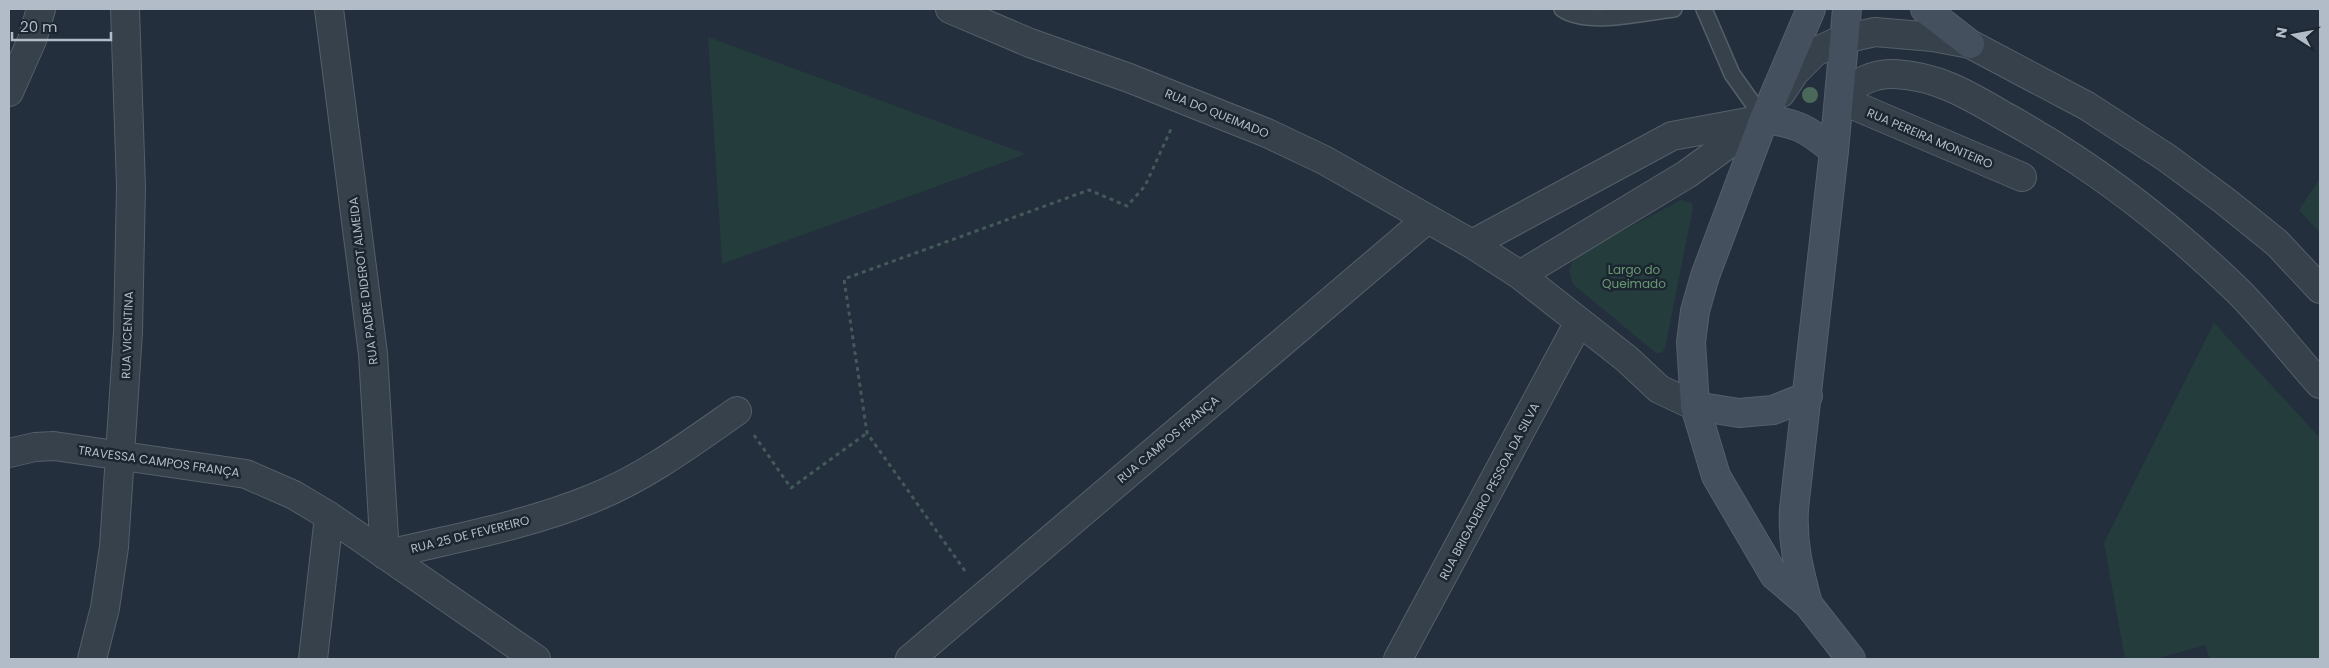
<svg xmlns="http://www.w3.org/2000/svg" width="2329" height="668" viewBox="0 0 2329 668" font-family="Poppins,sans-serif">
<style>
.green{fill:#253c3d}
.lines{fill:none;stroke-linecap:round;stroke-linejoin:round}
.service-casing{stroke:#555f6a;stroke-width:18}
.minor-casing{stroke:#555f6a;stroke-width:30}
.tertiary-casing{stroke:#555f6a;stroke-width:30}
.secondary-casing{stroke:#555f6a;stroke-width:30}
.path{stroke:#43595a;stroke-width:3;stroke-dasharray:4 4;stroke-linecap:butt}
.service{stroke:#37414c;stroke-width:15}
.minor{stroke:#37414c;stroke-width:28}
.tertiary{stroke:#37414c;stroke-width:28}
.secondary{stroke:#45505f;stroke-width:28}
.tree{fill:#4a695a}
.labels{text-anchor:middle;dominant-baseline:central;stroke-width:5;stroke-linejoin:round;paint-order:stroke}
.street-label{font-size:12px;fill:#b2bcc8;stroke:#1c2631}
.park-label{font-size:12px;fill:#699972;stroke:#1c2631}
</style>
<rect width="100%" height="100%" fill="#232f3c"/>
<path class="green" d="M708,37L1026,154L722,264Z
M2320,178V233L2299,210Z
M1681,200L1692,203L1693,208L1665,348L1662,353H1656L1574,285C1567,272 1569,266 1577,255Z
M2214,323L2320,438V659H2210L2205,645L2155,659H2125L2104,543Z"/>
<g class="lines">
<defs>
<path id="service" d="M1562,9C1587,27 1645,12 1674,9
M1704,9L1732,74L1764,119"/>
<path id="minor" d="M329,9L373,354L385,555C454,538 525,526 591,499C644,478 690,444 737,411
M950,9L1030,43L1129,78L1267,133L1324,160L1472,244L1520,275L1627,359L1659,389L1695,406
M9,92L32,40L41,9
M1839,99L2022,177
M1472,244L1672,136L1764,119
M1520,275L1687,174L1756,124
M9,453L35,447L54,446L246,474L294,495L329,516L536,659
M92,659L105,608L114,547L128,332L131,187L125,9
M313,659L329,516
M910,659L1426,220
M1398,659L1579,322"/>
<path id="tertiary" d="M1781,93L1795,72L1815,52L1843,39L1875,32L1933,37L1970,44L2087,106L2167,158L2225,201L2277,243L2320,289
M1839,99C1856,83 1871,73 1895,74C1938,76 1970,96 2006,117C2093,165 2167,222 2238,291C2267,320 2293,354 2320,384"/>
<path id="secondary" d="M1811,9L1764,119L1705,276L1695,311L1691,342L1695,406L1716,476L1774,575L1808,604L1851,659
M1925,9L1970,44
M1764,119C1797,123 1808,129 1834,151
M1695,406L1739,413L1773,410L1808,396
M1808,604C1799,570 1792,544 1794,509L1834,151L1847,9"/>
</defs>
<use href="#service" class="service-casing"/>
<use href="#minor" class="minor-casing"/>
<use href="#tertiary" class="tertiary-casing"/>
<use href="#secondary" class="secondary-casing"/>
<path class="path" d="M754,435L791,488L867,433
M965,571L867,433L844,279L1089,190L1127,206L1145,186L1172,127"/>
<use href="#service" class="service"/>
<use href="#minor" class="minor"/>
<use href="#tertiary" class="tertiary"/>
<use href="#secondary" class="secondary"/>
</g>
<circle class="tree" cx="1810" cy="95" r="8"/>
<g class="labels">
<g class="street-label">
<text transform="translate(1217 113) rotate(22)">RUA DO QUEIMADO</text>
<text transform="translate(1930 138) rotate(23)">RUA PEREIRA MONTEIRO</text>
<text transform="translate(363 281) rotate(-97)">RUA PADRE DIDEROT ALMEIDA</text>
<text transform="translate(127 335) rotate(-88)">RUA VICENTINA</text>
<text transform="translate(1168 439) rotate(-40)">RUA CAMPOS FRANÇA</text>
<text transform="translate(159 461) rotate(8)">TRAVESSA CAMPOS FRANÇA</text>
<text transform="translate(1489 491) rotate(-62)">RUA BRIGADEIRO PESSOA DA SILVA</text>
<text transform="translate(470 534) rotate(-14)">RUA 25 DE FEVEREIRO</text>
</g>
<g class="park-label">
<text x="1634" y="269">Largo do<tspan x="1634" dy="14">Queimado</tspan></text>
</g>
</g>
<rect width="2329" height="668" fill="none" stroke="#b2bcc8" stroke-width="20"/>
<g transform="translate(2294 35) rotate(281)" stroke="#1c2631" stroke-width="4" paint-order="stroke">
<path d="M0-4L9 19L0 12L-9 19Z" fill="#b2bcc8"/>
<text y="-8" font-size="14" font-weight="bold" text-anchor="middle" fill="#b2bcc8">N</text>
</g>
<path d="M12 32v8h99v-8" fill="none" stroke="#b2bcc8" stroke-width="2.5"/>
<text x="20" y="32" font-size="15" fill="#b2bcc8" stroke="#1c2631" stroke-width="4" paint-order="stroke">20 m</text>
</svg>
